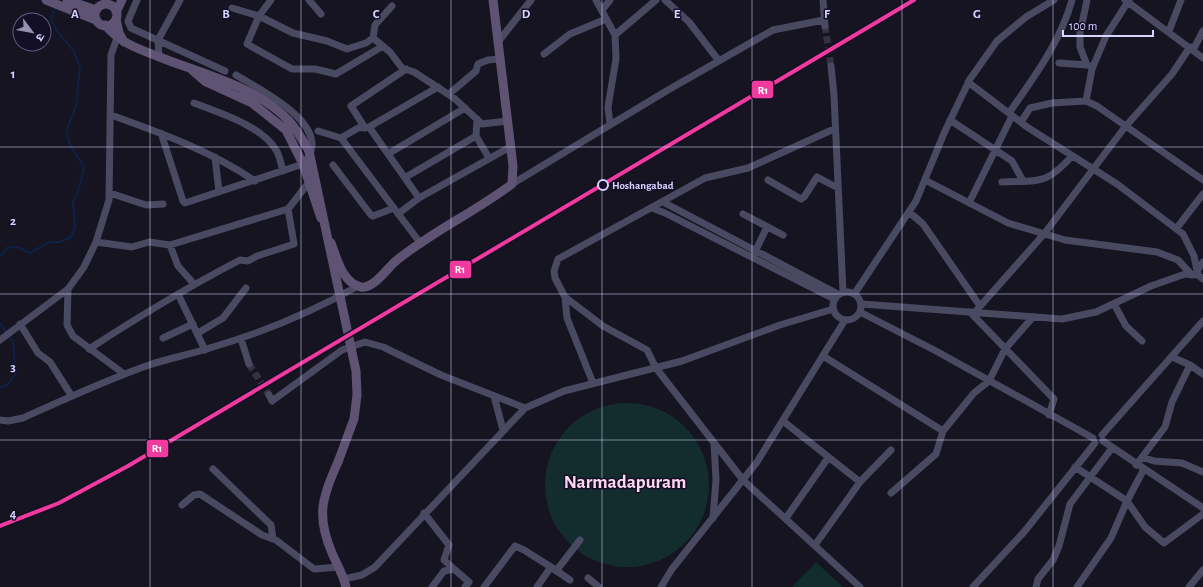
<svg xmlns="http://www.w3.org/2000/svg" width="1203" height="587" viewBox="0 0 1203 587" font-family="'Alegreya Sans','Noto Sans Devanagari',sans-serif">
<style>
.green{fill:#132c2d}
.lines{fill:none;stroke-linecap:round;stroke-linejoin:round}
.stream{stroke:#0d2144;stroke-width:2}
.minor-tunnel{stroke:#333142;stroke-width:7;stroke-dasharray:7 3.5;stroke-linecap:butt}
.minor{stroke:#4a4962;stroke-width:7}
.major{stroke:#5e5373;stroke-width:9}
.major-bridge{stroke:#5e5373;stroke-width:9}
.rail-1-casing{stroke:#130f26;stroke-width:7}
.rail-1{stroke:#f13a9d;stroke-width:4}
.grid{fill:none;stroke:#d9d4ff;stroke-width:1;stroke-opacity:0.55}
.stop-dot{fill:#130f26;stroke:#d9d4ff;stroke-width:2}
.labels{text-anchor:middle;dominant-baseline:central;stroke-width:3;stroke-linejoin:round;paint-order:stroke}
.stop-label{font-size:11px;font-weight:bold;fill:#d9d4ff;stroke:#130f26;text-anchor:start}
.town-label{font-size:19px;font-weight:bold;fill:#ffd6f0;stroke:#130f26}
.grid-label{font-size:13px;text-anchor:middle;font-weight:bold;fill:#d9d4ff;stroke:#130f26;stroke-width:3;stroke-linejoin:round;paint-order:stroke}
.line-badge{stroke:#130f26;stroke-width:1.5}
.badge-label{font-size:11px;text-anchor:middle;font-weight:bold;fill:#fff}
</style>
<rect width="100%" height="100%" fill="#161421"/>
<path class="green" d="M545 485a82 82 0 1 1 164 0a82 82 0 1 1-164 0Z
M816,562L843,587H792Z"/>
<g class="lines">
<path class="stream" d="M0,256L8,247L19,248L30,253L50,242H60L71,237L75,227L73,202L79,189L84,167L70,145L66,131L76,107L80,67L73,50L57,31L51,19L55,7
M0,323L6,332
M0,388L8,384L16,374L13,342L9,336"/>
<path class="minor-tunnel" d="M825,26L831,66
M249,364L269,395"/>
<path class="minor" d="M137,0L128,21L131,28L225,71
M271,0L259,16L247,44L292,69H315L336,74L383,46
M309,0L321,14
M596,0L615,35L616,59L608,107L610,124
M665,0L689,22L719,61
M823,0L825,26
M1087,0L1080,33V47L1087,65L1093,67
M1125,0L1203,58
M232,8L259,16L293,33L327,41L347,49L366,43L373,38L390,52L402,68L414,72L454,98L482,124L507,121
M602,10L610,0
M1169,31L1181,0
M615,35L656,0
M373,38L375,25L392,6
M498,42L531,0
M1193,50L1203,31
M544,54L570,34L606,19
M159,57L158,40L180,0
M1059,63L1087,65
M831,66L834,95L843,292
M968,82L1027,127L1117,184L1183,234L1194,256L1198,275
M449,94L476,71L478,64L488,60L500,59
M1086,101L1092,69L1106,36L1129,0
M194,103C220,113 262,126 276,150C280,156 281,165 283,171
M1009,113C1034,77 1060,43 1072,0
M111,115C161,133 211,151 255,181
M950,120L1012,161L1023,181
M1021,122L1030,108L1052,103L1086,101L1097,106L1203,180
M369,127L419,198L398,214
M365,128L351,106L406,69
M834,129L748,168L705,178L558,259L554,271L555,278L565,297L603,326L647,350L656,368L743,480L860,587
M318,131L341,138L421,244
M161,133L183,201L185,203L303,164C338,127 260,90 236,75
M476,136L489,158
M341,138L358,128L369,127L438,87
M388,154L465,108
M215,157L219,192
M333,165L371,215L373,216L394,208
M406,177L476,136L477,119
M768,180L801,199L804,197L817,177L838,188
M925,180L1008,223L1065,240L1157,252L1178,260L1192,275
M1002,182C1039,180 1045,186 1072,156
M512,184L668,90L773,30L824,20
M110,193L146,205L163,204
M419,198L510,147
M663,202L838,294
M969,203L1012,116
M652,208L665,213L834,299
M909,212L923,224L980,306
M743,214L783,235
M1176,229L1203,194
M96,242L132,247L149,242L170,245L288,209
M170,245L178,266L194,284
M754,254L767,227
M1197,271L1203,262
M68,289L67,325L73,336L124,374
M833 306a14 14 0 1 1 28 0a14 14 0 1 1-28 0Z
M855,293L916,201L945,131L970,79L997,41L1026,17L1054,0
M178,294L205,350
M565,297L567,318L593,383
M862,304L1062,319L1096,312L1151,286L1185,274L1198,275L1203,279
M1114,304L1126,326L1142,341
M860,312L936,351L1093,438
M970,312L1054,399L1049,415
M975,312L1044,234L1125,127L1172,74L1190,47
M20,324L38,353L50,362L71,395
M198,333L223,318L246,288
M163,338L193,324
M241,339L249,364
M0,340L68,289L84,267L96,242L109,200L111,55L117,38
M89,349C138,317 188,287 240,260L248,261L257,256L294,244L288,209L310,181
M823,356L943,431
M1172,357L1190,365L1203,374
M269,395L272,401L342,350L365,342L383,347L441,375L525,408
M494,396L503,430
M0,420L8,421L23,418C65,399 106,380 149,365C170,358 192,354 213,347C264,332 312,312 358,286
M783,421L860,482
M1102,435L1203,321
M1103,441L1203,508
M1142,457L1154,461L1182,463L1203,472
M1136,465L1165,427L1172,402L1190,365
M1075,467L1127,501L1145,527L1164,543L1203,514
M213,469L271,525L273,539
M891,493L936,454L943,431L974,393L989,381L1005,349L1033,317
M182,505L194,495L200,494L262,535L276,540L314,569L339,567
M424,513L449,545L444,560L454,569
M713,518L716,480L714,443
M786,518L828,458
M815,545L860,482L891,450
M556,571L580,540
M588,578L599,587
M344,579L362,575L375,567L525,408L564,391L682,361L780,325L833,309
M432,587L444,571L454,569L469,582L465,587
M484,587L515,546L524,550L551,567
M537,587L551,567L570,580
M661,587L672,569L757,462L845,320
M973,587L1024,532L1095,443
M1036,587L1038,579L1053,560L1059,546L1070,504L1112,448
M1077,587L1111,538L1127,501L1144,469
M1189,587L1203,570"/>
<path class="major" d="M46,0L96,20
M67,0L96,10
M95 15a11 11 0 1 1 22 0a11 11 0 1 1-22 0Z
M116,12L122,0
M116,19L119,33L124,42
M105,25C119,42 136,48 157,56C201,74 254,85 288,120C297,129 302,140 309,151
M192,70L206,82L252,103L286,130L303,164L321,218
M331,243C337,258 342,283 361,287C374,289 387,268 397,260C433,231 475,212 512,184L513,166L493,0
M338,462C322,497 316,516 332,553C337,565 343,574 346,587"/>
<path class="major-bridge" d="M309,151L356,371L357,395L354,419L338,462"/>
<defs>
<path id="rail-1" d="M0,526L59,503L128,466L914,0"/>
</defs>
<use href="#rail-1" class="rail-1-casing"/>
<use href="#rail-1" class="rail-1"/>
</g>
<path class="grid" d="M150,0V587M301,0V587M451,0V587M602,0V587M752,0V587M902,0V587M1053,0V587M0,147H1203M0,294H1203M0,440H1203"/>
<circle class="stop-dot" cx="603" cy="185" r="5"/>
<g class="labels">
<g class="stop-label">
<text x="612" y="185">Hoshangabad</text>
</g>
<g class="town-label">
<text x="625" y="482">Narmadapuram</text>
</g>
</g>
<g class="grid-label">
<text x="75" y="18">A</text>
<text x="226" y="18">B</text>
<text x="376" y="18">C</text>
<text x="526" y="18">D</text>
<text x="677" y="18">E</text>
<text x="827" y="18">F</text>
<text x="977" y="18">G</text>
<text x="13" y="78">1</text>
<text x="13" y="225">2</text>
<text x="13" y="371">3</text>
<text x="13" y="518">4</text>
</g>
<g class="line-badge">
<rect x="751" y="80" width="23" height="19" rx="4" fill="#f13a9d"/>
<rect x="449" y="260" width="23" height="19" rx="4" fill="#f13a9d"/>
<rect x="146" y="439" width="23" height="19" rx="4" fill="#f13a9d"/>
</g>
<g class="badge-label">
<text x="763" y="94">R1</text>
<text x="460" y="273">R1</text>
<text x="157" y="452">R1</text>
</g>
<g transform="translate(32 32) rotate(122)"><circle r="19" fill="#130f26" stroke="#625e7d"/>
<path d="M0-3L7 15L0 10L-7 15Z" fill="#9591b1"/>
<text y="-6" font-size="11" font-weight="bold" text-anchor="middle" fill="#d9d4ff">उ</text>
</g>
<path d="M1063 30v6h90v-6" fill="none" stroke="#d9d4ff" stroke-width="2"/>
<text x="1069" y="30" font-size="12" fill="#d9d4ff" stroke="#130f26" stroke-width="3" paint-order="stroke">100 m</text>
</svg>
